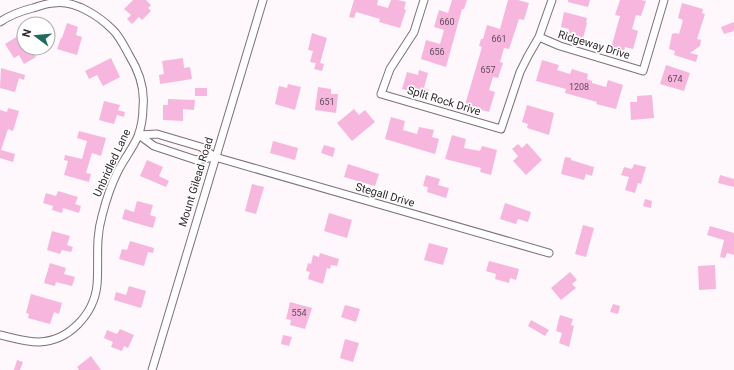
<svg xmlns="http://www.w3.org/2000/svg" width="734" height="370" viewBox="0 0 734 370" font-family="Roboto,sans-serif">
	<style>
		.building { fill: #f7b6de }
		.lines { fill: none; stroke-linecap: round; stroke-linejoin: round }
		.minor-casing { stroke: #7f7079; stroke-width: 9 }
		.minor { stroke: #fff; stroke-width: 7 }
		.labels { text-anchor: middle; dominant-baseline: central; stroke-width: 3.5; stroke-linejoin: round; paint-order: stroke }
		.number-label { font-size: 9px; fill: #624c59 }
		.street-label { font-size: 11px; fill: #30292d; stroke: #fff }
	</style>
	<rect width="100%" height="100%" fill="#fef7fb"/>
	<!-- building -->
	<path class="building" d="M 133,0 L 146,0 L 151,5 L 148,8 L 151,11 L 142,20 L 139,17 L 132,24 L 127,19 L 131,15 L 124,9 Z
		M 354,0 L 378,0 L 377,5 L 388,8 L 391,0 L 398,0 L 406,2 L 404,9 L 406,10 L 400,28 L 379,22 L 380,19 L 356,12 L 354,18 L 349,17 Z
		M 452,0 L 467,0 L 464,9 L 462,9 L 446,67 L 421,59 L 426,40 L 440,44 L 444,30 L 434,27 L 439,10 L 448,13 Z
		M 508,0 L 518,0 L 529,3 L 524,20 L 519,19 L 509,49 L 504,48 L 500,62 L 503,63 L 498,78 L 493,77 L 489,90 L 495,92 L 489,112 L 465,105 L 482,47 L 479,46 L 481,39 L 483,39 L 487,25 L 500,29 Z
		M 568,0 L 590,0 L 588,7 L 568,2 Z
		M 620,0 L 641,0 L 646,1 L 641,16 L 636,15 L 632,29 L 638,31 L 633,49 L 625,47 L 624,51 L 611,48 L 620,16 L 615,15 Z
		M 682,3 L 703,9 L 702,13 L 705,14 L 697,39 L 701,40 L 700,46 L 690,53 L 698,55 L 696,62 L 674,55 L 675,51 L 669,49 L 672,34 L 675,33 L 679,34 L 683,20 L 678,18 Z
		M 564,12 L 587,18 L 586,23 L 587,23 L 583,38 L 568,34 L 569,29 L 561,27 Z
		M 734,22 L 734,31 L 724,34 L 721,27 Z
		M 67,23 L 78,27 L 76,35 L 82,37 L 77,55 L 57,49 L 61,38 L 62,38 Z
		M 312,33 L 327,38 L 320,63 L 324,64 L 322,71 L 314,69 L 316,63 L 310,62 L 313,51 L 308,50 Z
		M 21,34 L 24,38 L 24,48 L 30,48 L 36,57 L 24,64 L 19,55 L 14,58 L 5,44 Z
		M 111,58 L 120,77 L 103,86 L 97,75 L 89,79 L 85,71 Z
		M 183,58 L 184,68 L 190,67 L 192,79 L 160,84 L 159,75 L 164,74 L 162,61 Z
		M 542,60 L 559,65 L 557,70 L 570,74 L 572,69 L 588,74 L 587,79 L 592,81 L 592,83 L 606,87 L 608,80 L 623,85 L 616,109 L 596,104 L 597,102 L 565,93 L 566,89 L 536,81 Z
		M 666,65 L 690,73 L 684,91 L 660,84 Z
		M 1,68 L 25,75 L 24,80 L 19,78 L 15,92 L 0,88 Z
		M 419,70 L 428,73 L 424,88 L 429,90 L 427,96 L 402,89 L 407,72 L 418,75 Z
		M 288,84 L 301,87 L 295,110 L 275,104 L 279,86 L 287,88 Z
		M 318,87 L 331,89 L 331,94 L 338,94 L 336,113 L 315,110 Z
		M 195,88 L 207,88 L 207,96 L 195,96 Z
		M 652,95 L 654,118 L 631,120 L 630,102 L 637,102 L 637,96 Z
		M 168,99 L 195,100 L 194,110 L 183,109 L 183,121 L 163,120 L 163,105 L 168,105 Z
		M 104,101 L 120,105 L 118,110 L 125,112 L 124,117 L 117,115 L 114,124 L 99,120 Z
		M 527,105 L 554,113 L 549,135 L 527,128 L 528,124 L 522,122 Z
		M 8,108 L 19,111 L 13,131 L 8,129 L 1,150 L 15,154 L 13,162 L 0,158 L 0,110 L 7,112 Z
		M 354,109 L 359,115 L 365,110 L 375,122 L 352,141 L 337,123 Z
		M 391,117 L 405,121 L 403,130 L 417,134 L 419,127 L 434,130 L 432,137 L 439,139 L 435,154 L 385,139 Z
		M 79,131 L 106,138 L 101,156 L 92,153 L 86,173 L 91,174 L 89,182 L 64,175 L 68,161 L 64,160 L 65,155 L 82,159 L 87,141 L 77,138 Z
		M 452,135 L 466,139 L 464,148 L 480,151 L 482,146 L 497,150 L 491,175 L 480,172 L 481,168 L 445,159 Z
		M 273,141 L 298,148 L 295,160 L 270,153 Z
		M 527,143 L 542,160 L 526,175 L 513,161 L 518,156 L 512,149 L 518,144 L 522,148 Z
		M 324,145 L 335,148 L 333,157 L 321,153 Z
		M 565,157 L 571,158 L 571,160 L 594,167 L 592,176 L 586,174 L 584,180 L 561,174 Z
		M 147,160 L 163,167 L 159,176 L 169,181 L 166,187 L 140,176 Z
		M 348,164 L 379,174 L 375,186 L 344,177 Z
		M 634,164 L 646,167 L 641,184 L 638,183 L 635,193 L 625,190 L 629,177 L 621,175 L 624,167 L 632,169 Z
		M 426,175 L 440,179 L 438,185 L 449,188 L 446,198 L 427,192 L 428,187 L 423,186 Z
		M 720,175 L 734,179 L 734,187 L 718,183 Z
		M 252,184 L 264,187 L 256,214 L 245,211 Z
		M 58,191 L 78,197 L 75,204 L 81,206 L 79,213 L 63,208 L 62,213 L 52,210 L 53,206 L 43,203 L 46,193 L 56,196 Z
		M 645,199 L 652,201 L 651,208 L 643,206 Z
		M 137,201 L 153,205 L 150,215 L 156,217 L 153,228 L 122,219 L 125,209 L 134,212 Z
		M 505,203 L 531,212 L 528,222 L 518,219 L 516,224 L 500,219 Z
		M 329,213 L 352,220 L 347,238 L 324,231 Z
		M 583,225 L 594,228 L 586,257 L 575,254 Z
		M 710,226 L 734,233 L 734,255 L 727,253 L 725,258 L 720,257 L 724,240 L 707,235 Z
		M 52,231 L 70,236 L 67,245 L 73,247 L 71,252 L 62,250 L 60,254 L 47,250 Z
		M 130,241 L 154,248 L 153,253 L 148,252 L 144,266 L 119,259 L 122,249 L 127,250 Z
		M 429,243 L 448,248 L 443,265 L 424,260 Z
		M 320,253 L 339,259 L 337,266 L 331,265 L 330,269 L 327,268 L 323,284 L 308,279 L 310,272 L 306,271 L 308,263 L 311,264 L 313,255 L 319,257 Z
		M 489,261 L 519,269 L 516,280 L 510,278 L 509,283 L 495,279 L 496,274 L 486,271 Z
		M 50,263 L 66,268 L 64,274 L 75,277 L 72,286 L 56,282 L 55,286 L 44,283 Z
		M 715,265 L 716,289 L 699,290 L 698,266 Z
		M 570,272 L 577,280 L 572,284 L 576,288 L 561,300 L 551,288 Z
		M 129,286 L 146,291 L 141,308 L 114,300 L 116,292 L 126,295 Z
		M 31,294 L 62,303 L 59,314 L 54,312 L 50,324 L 28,318 L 29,314 L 26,313 Z
		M 290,302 L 312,308 L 305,329 L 290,325 L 291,320 L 286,319 Z
		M 613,304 L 620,306 L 618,314 L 610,312 Z
		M 345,305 L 360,309 L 356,322 L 341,317 Z
		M 560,315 L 573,319 L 571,325 L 574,326 L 569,347 L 559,343 L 562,333 L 556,331 Z
		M 531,320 L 549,330 L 545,336 L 528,326 Z
		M 120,329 L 134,335 L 128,348 L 124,346 L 122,351 L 111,347 L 113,342 L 104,338 L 107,330 L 117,334 Z
		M 283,335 L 292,337 L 289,346 L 281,344 Z
		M 345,339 L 359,343 L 353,362 L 340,358 Z
		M 91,356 L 101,370 L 79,370 L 77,367 Z
		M 17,360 L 23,362 L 20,370 L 14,370 Z"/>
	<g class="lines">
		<!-- minor casing -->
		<g class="minor-casing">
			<path id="minor" d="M 424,0 L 414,32 L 390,69 L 381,94 L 501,129 L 520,72 L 528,56 L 539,37 L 552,0
				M 0,22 C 10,15 21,11 33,8 C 40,6 47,3 54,3 C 75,0 99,16 113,30 C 120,37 124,46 129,55 C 139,71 145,88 143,107 C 143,115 141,128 138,136 C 133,148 124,159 118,171 C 111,185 106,200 102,216 C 95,240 99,261 97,285 C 94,314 69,341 39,342 C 26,342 13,338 0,335
				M 539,37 L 560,46 L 643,71 L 664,0
				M 139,135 L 157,134 L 201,147 L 215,157 L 549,253
				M 139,135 L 154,146 L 196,160 L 215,157
				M 152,370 L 263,0"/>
		</g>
		<!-- minor -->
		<use href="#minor" class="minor"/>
	</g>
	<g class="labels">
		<!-- number labels -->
		<g class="number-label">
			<text x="447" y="22">660</text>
			<text x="499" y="39">661</text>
			<text x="437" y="52">656</text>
			<text x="488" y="70">657</text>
			<text x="675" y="79">674</text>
			<text x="579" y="87">1208</text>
			<text x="327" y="102">651</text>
			<text x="299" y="313">554</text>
		</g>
		<!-- street labels -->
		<g class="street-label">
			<text transform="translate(594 45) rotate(17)">Ridgeway Drive</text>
			<text transform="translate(444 101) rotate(17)">Split Rock Drive</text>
			<text transform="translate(112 163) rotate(-65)">Unbridled Lane</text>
			<text transform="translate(196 182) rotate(-73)">Mount Gilead Road</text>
			<text transform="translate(385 195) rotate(16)">Stegall Drive</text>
		</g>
	</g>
	<!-- north arrow -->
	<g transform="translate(36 36) rotate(286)"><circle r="19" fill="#ffffff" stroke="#aca9ab"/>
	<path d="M0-3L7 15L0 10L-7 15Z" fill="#226a5f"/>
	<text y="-6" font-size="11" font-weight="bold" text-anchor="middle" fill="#30292d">N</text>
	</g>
</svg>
